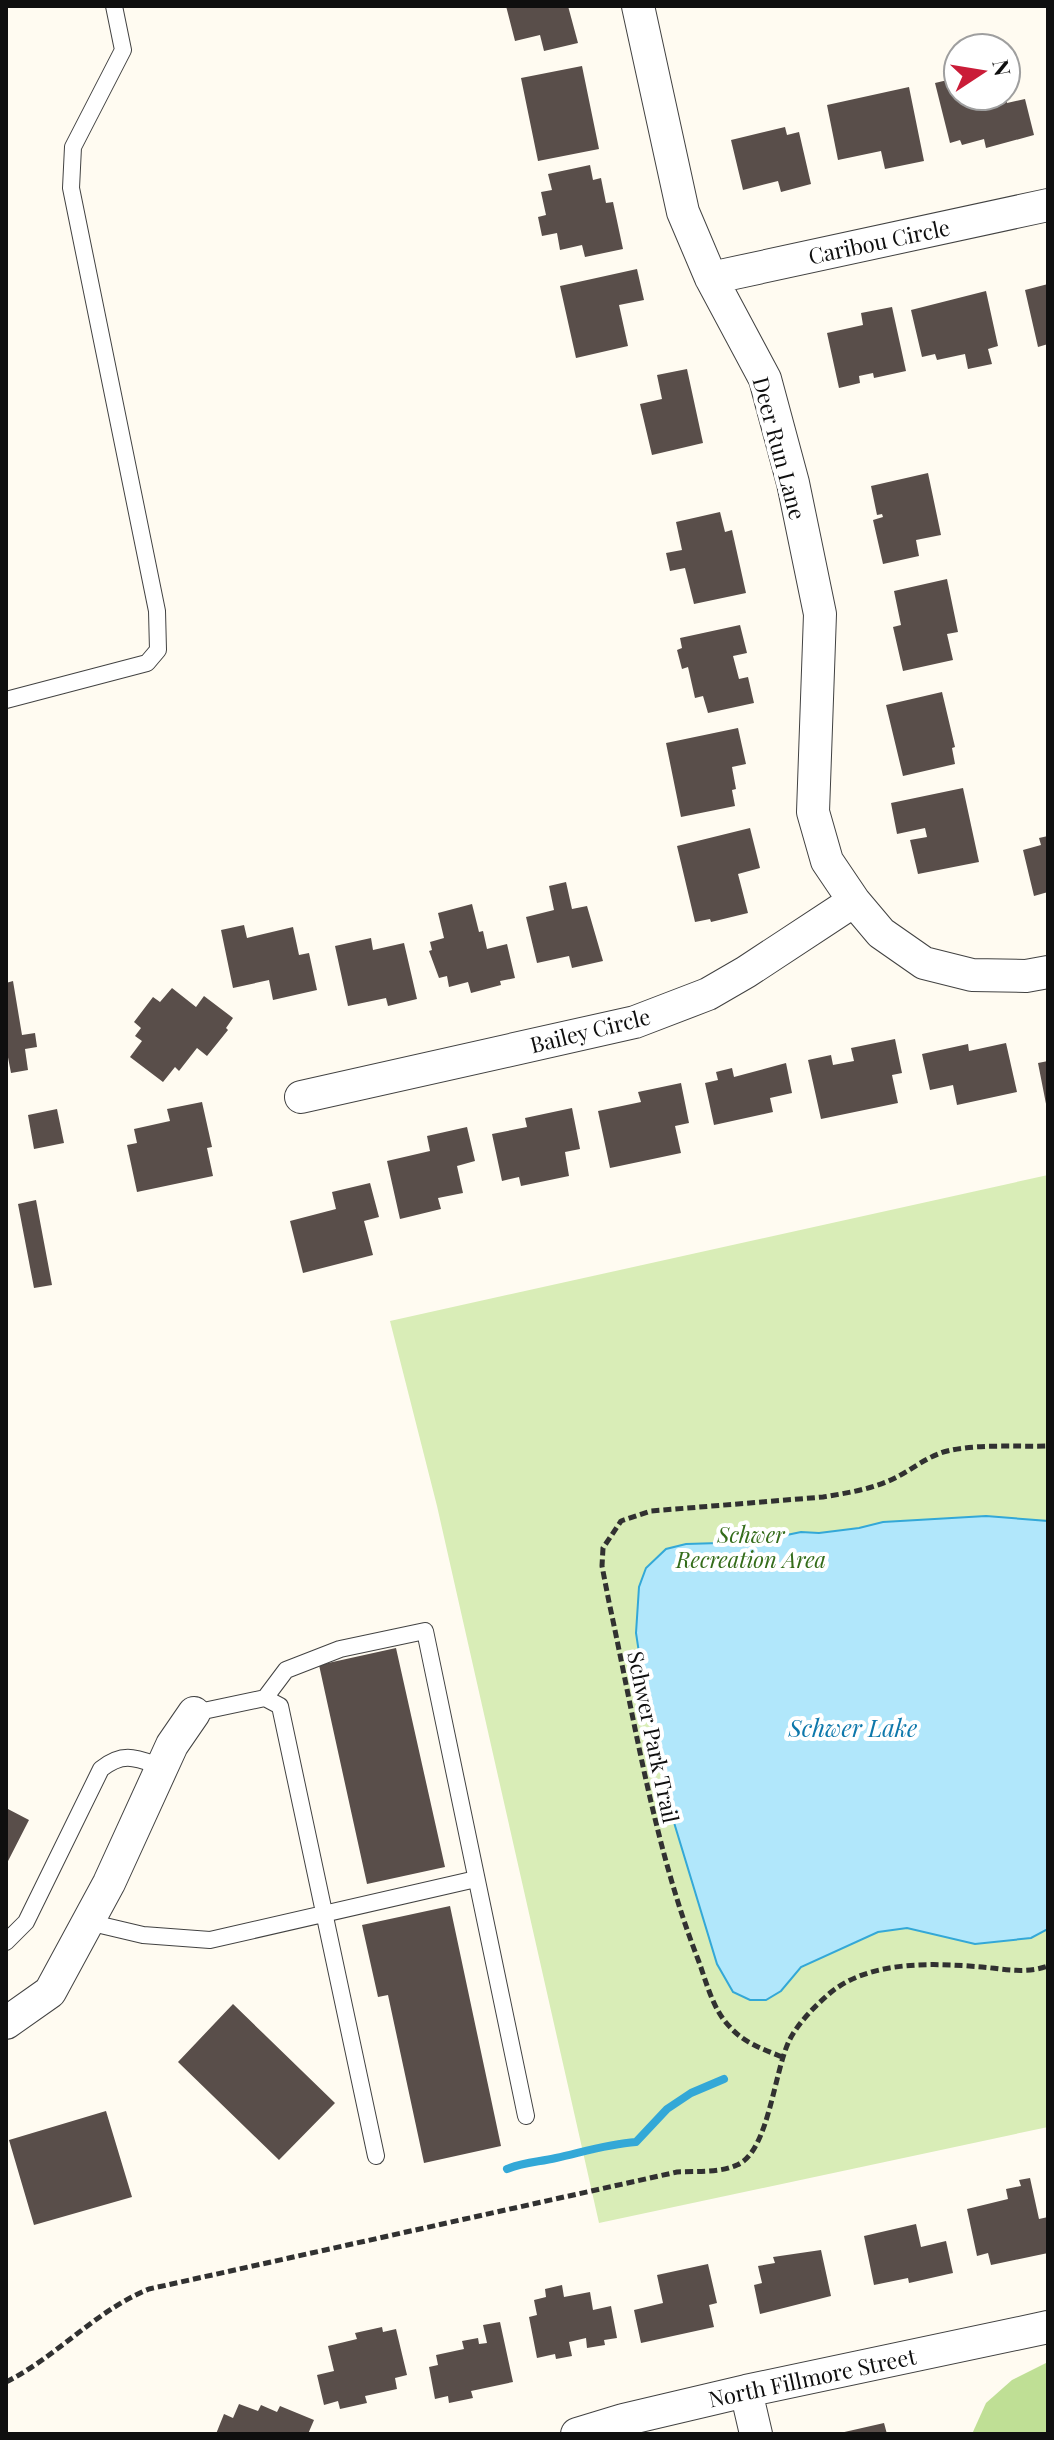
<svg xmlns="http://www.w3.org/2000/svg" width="1054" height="2440" viewBox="0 0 1054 2440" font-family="'Playfair Display',serif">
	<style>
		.green { fill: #d9edb7 }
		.forest { fill: #bfdf95 }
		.water { fill: #b1e7fb; stroke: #33a8d7; stroke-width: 2 }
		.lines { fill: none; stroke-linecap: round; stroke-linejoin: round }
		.stream { stroke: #33a8d7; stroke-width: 8 }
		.building { fill: #594e4a }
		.lane-casing { stroke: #424242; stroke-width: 18 }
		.street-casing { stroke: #424242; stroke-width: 34 }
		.path { stroke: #313131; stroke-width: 5; stroke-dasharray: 8 4; stroke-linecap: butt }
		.lane { stroke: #fff; stroke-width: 16 }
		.street { stroke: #fff; stroke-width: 32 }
		.labels { text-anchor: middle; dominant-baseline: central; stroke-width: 8; stroke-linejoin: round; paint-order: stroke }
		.street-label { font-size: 22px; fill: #0f0f0f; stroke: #fff }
		.park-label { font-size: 22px; font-style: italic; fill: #346c1a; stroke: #fff }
		.water-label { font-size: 24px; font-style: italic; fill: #0e78ab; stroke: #fff }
	</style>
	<rect width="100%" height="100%" fill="#fffbf1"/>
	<!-- green -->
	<path class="green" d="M 1048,1175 L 1048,2127 L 599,2223 L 437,1506 L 390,1321 Z"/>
	<!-- forest -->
	<path class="forest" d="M 1048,2362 L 1048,2434 L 972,2434 L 986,2403 L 1012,2380 Z"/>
	<!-- water -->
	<path class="water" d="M 986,1516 L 1048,1521 L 1048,1929 L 1031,1938 L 975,1944 L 907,1928 L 878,1932 L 801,1967 L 781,1991 L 766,2000 L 750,2000 L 733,1992 L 717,1964 L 669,1806 L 646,1699 L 636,1633 L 639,1587 L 646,1568 L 666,1549 L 686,1544 L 753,1542 L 801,1532 L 819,1533 L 859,1528 L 883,1522 Z"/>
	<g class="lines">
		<!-- stream -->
		<path class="stream" d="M 507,2169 C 523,2162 539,2162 556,2158 C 583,2152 608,2144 636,2142 L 667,2109 L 691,2093 L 724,2079"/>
	</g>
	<!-- building -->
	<path class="building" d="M 506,6 L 568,6 L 578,43 L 544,51 L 540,35 L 515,41 Z
		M 582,66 L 599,149 L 538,161 L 521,78 Z
		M 956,78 L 958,96 L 1006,96 L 1007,103 L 1025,99 L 1034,135 L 986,148 L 984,139 L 962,145 L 960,140 L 950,143 L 935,83 Z
		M 909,87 L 924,161 L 885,169 L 881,151 L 838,160 L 827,105 Z
		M 785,127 L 787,135 L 799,132 L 811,184 L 781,192 L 778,181 L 743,190 L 731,140 Z
		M 590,165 L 593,180 L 601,178 L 606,203 L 613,202 L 623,249 L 585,257 L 582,245 L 560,250 L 557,233 L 542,236 L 538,217 L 546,215 L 541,192 L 552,190 L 548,174 Z
		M 637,269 L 644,300 L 619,305 L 628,346 L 576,358 L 560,286 Z
		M 1048,284 L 1048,344 L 1038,347 L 1025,290 Z
		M 986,291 L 998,346 L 988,349 L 992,364 L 968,369 L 965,354 L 937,360 L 935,354 L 922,357 L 911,310 Z
		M 892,307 L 906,371 L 874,378 L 873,373 L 859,376 L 860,383 L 839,388 L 827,333 L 863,325 L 861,313 Z
		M 687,369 L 703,443 L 652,455 L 640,404 L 662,399 L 657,375 Z
		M 928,473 L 941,535 L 916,540 L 919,556 L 883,564 L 873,520 L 883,517 L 882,514 L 877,515 L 871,486 Z
		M 720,512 L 725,532 L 732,530 L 746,593 L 694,604 L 685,568 L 670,571 L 666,553 L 682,550 L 676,522 Z
		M 947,579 L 958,632 L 947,634 L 953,660 L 903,671 L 893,627 L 901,625 L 894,591 Z
		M 740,625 L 747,653 L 733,656 L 739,679 L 748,677 L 754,703 L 708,713 L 703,696 L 695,698 L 688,667 L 682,669 L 677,650 L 682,648 L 680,638 Z
		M 942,692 L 955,747 L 952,748 L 955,764 L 903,776 L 886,705 Z
		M 738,728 L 746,764 L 732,767 L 736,789 L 732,790 L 735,806 L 681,817 L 666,743 Z
		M 963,788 L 979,862 L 918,874 L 910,840 L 927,837 L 925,828 L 897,834 L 891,803 Z
		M 750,828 L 760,868 L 738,874 L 748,913 L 711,922 L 710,919 L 695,922 L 677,846 Z
		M 1048,836 L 1048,892 L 1034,896 L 1023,850 L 1041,845 L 1039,838 Z
		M 566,882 L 572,909 L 587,906 L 603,961 L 572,968 L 569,956 L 537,963 L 526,917 L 554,910 L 549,886 Z
		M 472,904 L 479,932 L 483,931 L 487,949 L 507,944 L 515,978 L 500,981 L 501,985 L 471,993 L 468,982 L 449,987 L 447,976 L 439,978 L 429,951 L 432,950 L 430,942 L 444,938 L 438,913 Z
		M 244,925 L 247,938 L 293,927 L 299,955 L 309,953 L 317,990 L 273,1000 L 269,980 L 233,988 L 221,930 Z
		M 371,938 L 373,950 L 404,943 L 417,999 L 388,1006 L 386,998 L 348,1006 L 335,946 Z
		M 13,981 L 22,1035 L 35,1033 L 37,1047 L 25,1049 L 28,1070 L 11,1073 L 6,1047 L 6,983 Z
		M 172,988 L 196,1007 L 204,996 L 233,1018 L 226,1028 L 228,1030 L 207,1056 L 197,1048 L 179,1071 L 175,1067 L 163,1082 L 130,1057 L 142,1041 L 135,1036 L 141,1028 L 134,1022 L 153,997 L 160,1002 Z
		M 895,1039 L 902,1073 L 892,1075 L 898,1103 L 821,1119 L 808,1060 L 831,1055 L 833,1065 L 854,1061 L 851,1048 Z
		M 1006,1043 L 1017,1092 L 957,1105 L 953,1085 L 930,1090 L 922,1054 L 968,1044 L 969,1051 Z
		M 1048,1061 L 1048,1109 L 1047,1109 L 1038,1063 Z
		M 786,1063 L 792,1093 L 770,1098 L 773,1112 L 714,1125 L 705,1083 L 718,1080 L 716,1072 L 732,1068 L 734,1077 Z
		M 681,1083 L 689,1123 L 675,1126 L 681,1153 L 610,1168 L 598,1111 L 641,1102 L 638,1092 Z
		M 202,1102 L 212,1147 L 207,1148 L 213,1176 L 137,1192 L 127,1145 L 137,1143 L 134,1129 L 170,1121 L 167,1109 Z
		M 572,1108 L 580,1149 L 565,1152 L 569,1176 L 521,1186 L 519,1177 L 502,1181 L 492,1134 L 527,1127 L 525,1118 Z
		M 57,1109 L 64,1143 L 34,1149 L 28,1115 Z
		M 467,1127 L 475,1161 L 457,1166 L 463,1193 L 438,1198 L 441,1209 L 400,1219 L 387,1161 L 430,1151 L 427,1136 Z
		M 370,1183 L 379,1217 L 364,1221 L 373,1255 L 303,1273 L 290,1221 L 336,1209 L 332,1192 Z
		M 36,1200 L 52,1285 L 34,1288 L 18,1204 Z
		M 396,1648 L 445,1867 L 367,1884 L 319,1665 Z
		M 6,1808 L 29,1820 L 6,1865 Z
		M 450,1906 L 501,2146 L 424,2163 L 388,1995 L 378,1997 L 362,1925 Z
		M 233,2004 L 335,2103 L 279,2160 L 178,2062 Z
		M 106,2111 L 132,2197 L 34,2225 L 9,2140 Z
		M 1030,2178 L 1039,2219 L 1048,2217 L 1048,2253 L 991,2265 L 988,2253 L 977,2256 L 967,2209 L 1008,2199 L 1006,2189 L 1021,2186 L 1019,2180 Z
		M 916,2224 L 921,2247 L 946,2241 L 953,2273 L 909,2283 L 908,2278 L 874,2285 L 864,2236 Z
		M 821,2250 L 831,2296 L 760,2314 L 754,2285 L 762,2283 L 758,2266 L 775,2263 L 773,2257 Z
		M 708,2264 L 717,2303 L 709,2305 L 714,2327 L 641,2343 L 634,2310 L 663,2303 L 657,2275 Z
		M 562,2285 L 564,2297 L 590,2292 L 593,2310 L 611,2306 L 617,2338 L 604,2340 L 605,2345 L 587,2348 L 586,2338 L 569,2342 L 572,2356 L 556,2359 L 555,2354 L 537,2358 L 529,2317 L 537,2315 L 534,2300 L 546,2297 L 545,2289 Z
		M 500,2322 L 513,2382 L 471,2391 L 473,2398 L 449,2403 L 448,2396 L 435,2399 L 429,2367 L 438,2365 L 436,2355 L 464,2349 L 462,2341 L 478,2338 L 479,2344 L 487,2343 L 483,2325 Z
		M 382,2327 L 383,2332 L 396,2329 L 407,2375 L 395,2378 L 397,2389 L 365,2396 L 367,2403 L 340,2409 L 338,2401 L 324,2405 L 317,2375 L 334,2371 L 328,2346 L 357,2339 L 355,2333 Z
		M 239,2404 L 258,2411 L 261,2405 L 277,2412 L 280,2406 L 314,2420 L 308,2434 L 216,2434 L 224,2414 L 233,2418 Z
		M 884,2423 L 887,2434 L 840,2434 L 840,2433 Z"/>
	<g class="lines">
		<!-- lane casing -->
		<g class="lane-casing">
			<path id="lane" d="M 6,700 L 147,663 L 158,650 L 157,611 L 71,188 L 73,147 L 123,50 L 114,6
				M 265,1698 L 286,1670 L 340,1649 L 425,1631 L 526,2116
				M 194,1713 L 265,1698 L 280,1706 L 376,2156
				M 88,1922 L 143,1935 L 210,1940 L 476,1879
				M 6,1942 L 26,1922 L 101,1769 C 124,1751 136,1758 162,1767"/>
		</g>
		<!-- street casing -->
		<g class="street-casing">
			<path id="street" d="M 638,6 L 683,212 L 711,278 L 765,379 L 793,483 L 820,614 L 813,812 L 827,861 L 854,901 L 881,933 L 924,963 L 972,975 L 1026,976 L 1048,972
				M 711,278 L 1048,205
				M 301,1097 L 635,1022 L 708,994 L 746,972 L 854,901
				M 6,2023 L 50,1992 L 109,1883 L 172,1745 L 194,1713
				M 746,2391 L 756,2434
				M 577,2434 L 623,2420 L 746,2391 L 1048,2327"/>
		</g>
		<!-- path -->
		<path class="path" d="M 782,2057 C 763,2049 744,2043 730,2027 C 713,2010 707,1984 699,1962 C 654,1847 635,1722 609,1602 L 602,1566 L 603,1548 L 621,1521 L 651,1511 L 823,1497 C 847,1493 873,1489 895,1478 C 909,1471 923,1460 938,1454 C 965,1443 1017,1447 1048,1446
			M 6,2382 C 58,2356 95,2311 149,2289 L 677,2172 C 695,2171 720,2173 737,2165 C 769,2152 774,2070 790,2039 C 799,2022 815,2006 830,1993 C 870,1960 933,1963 982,1967 C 1004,1969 1026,1974 1048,1966"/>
		<!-- lane -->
		<use href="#lane" class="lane"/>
		<!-- street -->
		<use href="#street" class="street"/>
	</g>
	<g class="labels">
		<!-- street labels -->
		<g class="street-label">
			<text transform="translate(879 241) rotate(-12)">Caribou Circle</text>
			<text transform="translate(780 448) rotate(75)">Deer Run Lane</text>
			<text transform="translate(590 1030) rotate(-14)">Bailey Circle</text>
			<text transform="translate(654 1737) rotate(78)">Schwer Park Trail</text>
			<text transform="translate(812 2377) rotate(-12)">North Fillmore Street</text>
		</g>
		<!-- park labels -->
		<g class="park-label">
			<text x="751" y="1534">Schwer<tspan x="751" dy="25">Recreation Area</tspan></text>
		</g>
		<!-- water labels -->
		<g class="water-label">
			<text x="853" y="1727">Schwer Lake</text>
		</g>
	</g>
	<!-- border -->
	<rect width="1054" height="2440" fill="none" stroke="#0f0f0f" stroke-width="16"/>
	<!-- north arrow -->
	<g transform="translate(982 72) rotate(78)"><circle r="38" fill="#ffffff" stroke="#9f9f9f" stroke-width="2"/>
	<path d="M0-6L14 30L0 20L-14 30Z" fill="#ca1c38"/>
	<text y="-12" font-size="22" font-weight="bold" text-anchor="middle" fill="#0f0f0f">N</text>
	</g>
</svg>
